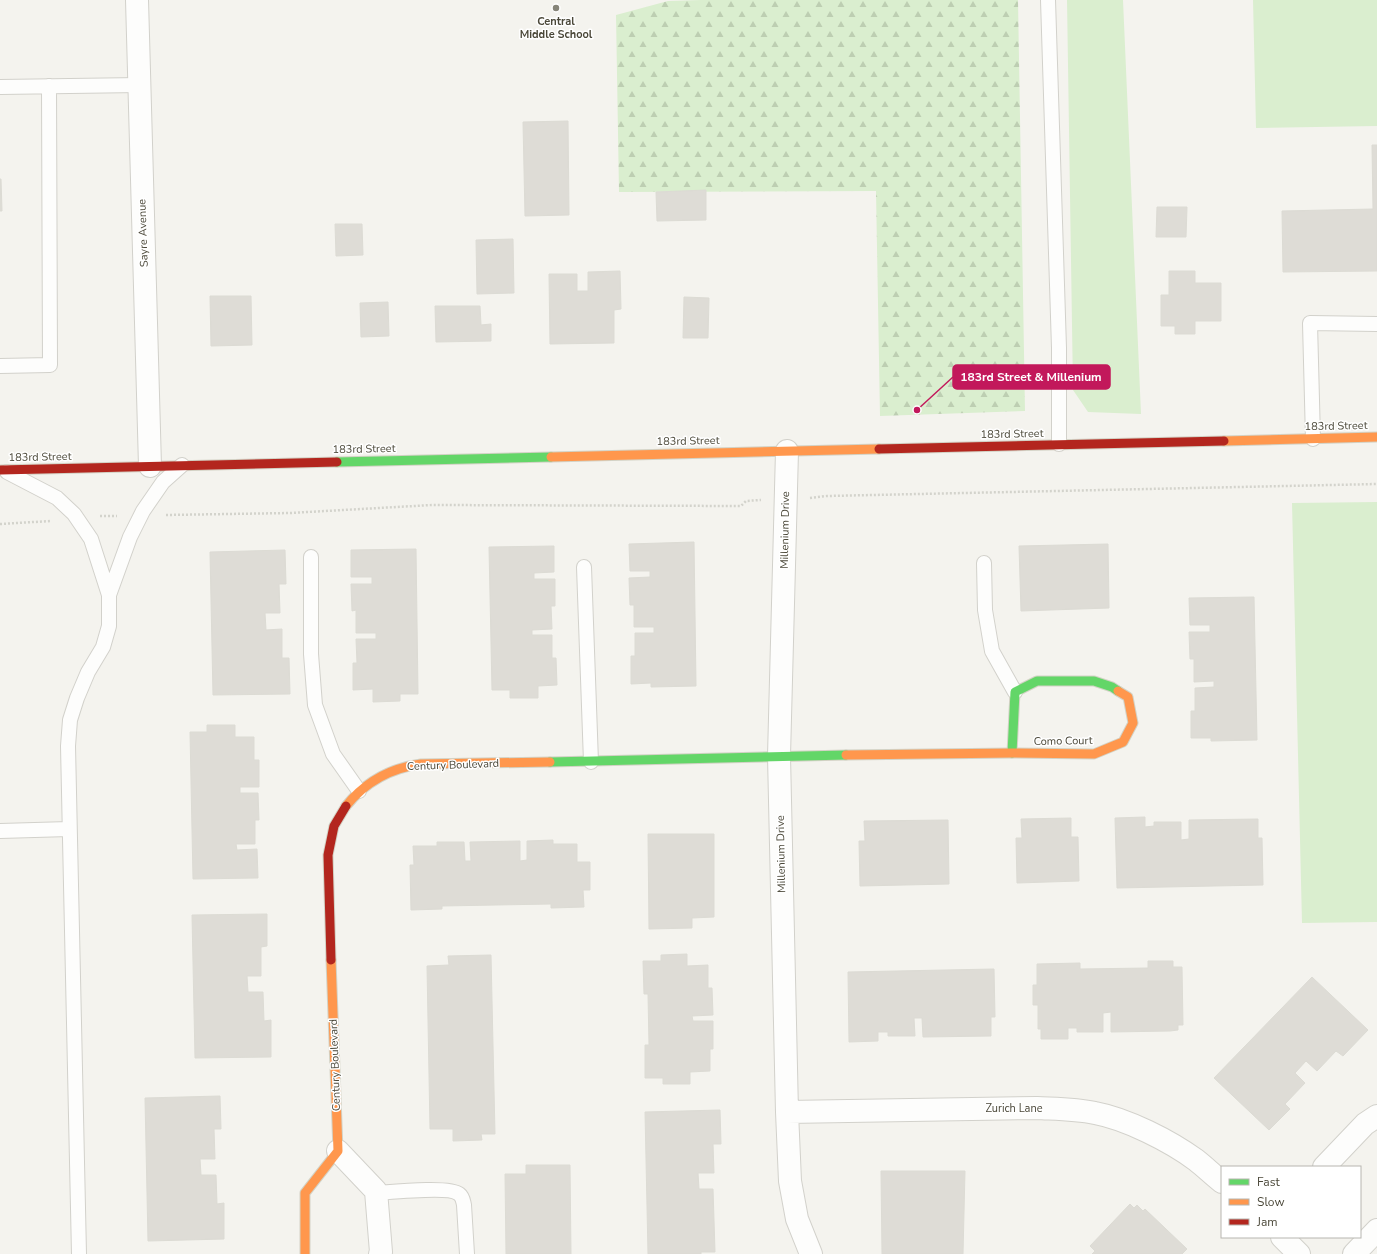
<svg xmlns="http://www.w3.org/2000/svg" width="1377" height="1254" viewBox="0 0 1377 1254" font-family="'Nunito Sans',sans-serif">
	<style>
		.green { fill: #daeecf }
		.forest { fill: url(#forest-firs) }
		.building { fill: #dedcd6; stroke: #dcdbd4 }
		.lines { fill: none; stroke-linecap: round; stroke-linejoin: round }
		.lane-casing { stroke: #d2d1cb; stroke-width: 16 }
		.street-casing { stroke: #d2d1cb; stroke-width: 24 }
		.fast-casing { stroke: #d3d2c5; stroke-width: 11 }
		.slow-casing { stroke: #d3d2c5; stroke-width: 11 }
		.jam-casing { stroke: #d3d2c5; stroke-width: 11 }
		.path { stroke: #d3d3cc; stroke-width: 2.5; stroke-dasharray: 2 2; stroke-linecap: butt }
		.lane { stroke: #fdfdfc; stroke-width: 14 }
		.street { stroke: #fdfdfc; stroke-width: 22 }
		.fast { stroke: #63d668; stroke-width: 9 }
		.slow { stroke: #ff974d; stroke-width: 9 }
		.jam { stroke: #b3261e; stroke-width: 9 }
		.poi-dot { fill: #868478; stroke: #fff; stroke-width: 1.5 }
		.labels { text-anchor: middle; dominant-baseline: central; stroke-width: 3; stroke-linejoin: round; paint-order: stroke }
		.poi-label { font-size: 11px; font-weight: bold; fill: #4b4839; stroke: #fff }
		.street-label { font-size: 11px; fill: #4b4839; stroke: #fff }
		.leader { fill: none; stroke: #c2185b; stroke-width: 1.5 }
		.callout-dot { fill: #c2185b; stroke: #fff; stroke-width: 1.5 }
		.callout { fill: #c2185b; stroke: #c2185b; stroke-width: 1.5 }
		.callout-label { font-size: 12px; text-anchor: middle; font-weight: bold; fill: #fff }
	</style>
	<defs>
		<pattern id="forest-firs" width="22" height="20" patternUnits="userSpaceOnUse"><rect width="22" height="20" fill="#daeecf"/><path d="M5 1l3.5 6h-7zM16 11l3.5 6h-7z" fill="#bdceb2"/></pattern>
	</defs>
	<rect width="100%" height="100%" fill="#f4f3ee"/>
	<!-- green -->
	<path class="green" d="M 1067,0 L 1123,0 L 1141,414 L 1088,412 L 1073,390 Z
		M 1253,0 L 1377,0 L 1377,126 L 1256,128 Z
		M 1377,502 L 1377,922 L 1302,923 L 1292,503 Z"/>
	<!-- forest -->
	<path class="forest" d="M 701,0 L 1018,0 L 1025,411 L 880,416 L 876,191 L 619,192 L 616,15 L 668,1 Z"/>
	<!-- building -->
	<path class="building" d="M 568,121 L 569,215 L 525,216 L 523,122 Z
		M 1372,145 L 1377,145 L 1377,271 L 1283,272 L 1282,211 L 1373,209 Z
		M 0,179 L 1,179 L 2,211 L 0,211 Z
		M 706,190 L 706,220 L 657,221 L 656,192 Z
		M 1157,207 L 1187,207 L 1186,237 L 1156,237 Z
		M 335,224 L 362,224 L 363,255 L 336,256 Z
		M 513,239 L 514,293 L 477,294 L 476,240 Z
		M 620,271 L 621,309 L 614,310 L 614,343 L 550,344 L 549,274 L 577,274 L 577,291 L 588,291 L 588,272 Z
		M 1169,271 L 1195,271 L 1195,283 L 1221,283 L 1221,321 L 1195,321 L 1195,334 L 1175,334 L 1175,326 L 1161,326 L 1161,295 L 1169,295 Z
		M 210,296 L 251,296 L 252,345 L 211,346 Z
		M 684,297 L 709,298 L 708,338 L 683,338 Z
		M 388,302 L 389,336 L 361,337 L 360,303 Z
		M 435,306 L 480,306 L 481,325 L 491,324 L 491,341 L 436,342 Z
		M 694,542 L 696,686 L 651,687 L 651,683 L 631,684 L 631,656 L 635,656 L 635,633 L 654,633 L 654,627 L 634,627 L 634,605 L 630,605 L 629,578 L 650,577 L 650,571 L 630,571 L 629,544 Z
		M 1108,544 L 1109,608 L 1021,611 L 1019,546 Z
		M 554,546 L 554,572 L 534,573 L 534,579 L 555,579 L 555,606 L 551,606 L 552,629 L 532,630 L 532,635 L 552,635 L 552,658 L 556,658 L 557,685 L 538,686 L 538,698 L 510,698 L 510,690 L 492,690 L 489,547 Z
		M 416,549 L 418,694 L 400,694 L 400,701 L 373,702 L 373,689 L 353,690 L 353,663 L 357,663 L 356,639 L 376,639 L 376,633 L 356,633 L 356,610 L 352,611 L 351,584 L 372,584 L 372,577 L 351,577 L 351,550 Z
		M 285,550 L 286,584 L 279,584 L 280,613 L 265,613 L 266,630 L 282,629 L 282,658 L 289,658 L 290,694 L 213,695 L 210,552 Z
		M 1254,597 L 1257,740 L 1211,741 L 1211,738 L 1191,738 L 1191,711 L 1195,711 L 1195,688 L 1214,687 L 1214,681 L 1194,682 L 1194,659 L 1190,659 L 1189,632 L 1210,632 L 1210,625 L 1190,625 L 1189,598 Z
		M 207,725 L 235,725 L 235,737 L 254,737 L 254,760 L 259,760 L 259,787 L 240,787 L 240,793 L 258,793 L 259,820 L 255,820 L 255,844 L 236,844 L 237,850 L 257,849 L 258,878 L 193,879 L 190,732 L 207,732 Z
		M 1145,817 L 1145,827 L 1154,826 L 1154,822 L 1181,822 L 1181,840 L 1189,839 L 1189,820 L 1258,819 L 1258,838 L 1262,838 L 1263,885 L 1117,888 L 1115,818 Z
		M 1071,818 L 1071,837 L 1078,837 L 1079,881 L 1017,883 L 1016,838 L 1022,838 L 1021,819 Z
		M 948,820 L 949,884 L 860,886 L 859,841 L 865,841 L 864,821 Z
		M 648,834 L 714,834 L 714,917 L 692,918 L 692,928 L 649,929 Z
		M 553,840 L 553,844 L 577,844 L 577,862 L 590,862 L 590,890 L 583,890 L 584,907 L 551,908 L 551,904 L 442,906 L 442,909 L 411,910 L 410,865 L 414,865 L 413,846 L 437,846 L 437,842 L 464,842 L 465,861 L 471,861 L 470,842 L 520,841 L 520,861 L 527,860 L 527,841 Z
		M 267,914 L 267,946 L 261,947 L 261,976 L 247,976 L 248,992 L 263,992 L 264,1021 L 271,1020 L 271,1057 L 195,1058 L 192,915 Z
		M 687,954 L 687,966 L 708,965 L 708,988 L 712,988 L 713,1015 L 692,1016 L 693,1021 L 713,1021 L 713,1049 L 710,1049 L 710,1071 L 690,1072 L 690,1084 L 663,1084 L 663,1078 L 645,1078 L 645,1045 L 649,1045 L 648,994 L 644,994 L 643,961 L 661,961 L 661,955 Z
		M 491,955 L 495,1134 L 481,1134 L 482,1140 L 453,1141 L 453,1129 L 430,1129 L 427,966 L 449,965 L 448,956 Z
		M 1148,961 L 1173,961 L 1173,967 L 1182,967 L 1183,1025 L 1178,1025 L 1178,1030 L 1170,1031 L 1111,1032 L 1111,1012 L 1103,1013 L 1103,1032 L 1077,1032 L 1077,1028 L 1068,1028 L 1068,1039 L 1041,1039 L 1041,1029 L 1038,1029 L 1038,1005 L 1033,1005 L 1033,985 L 1037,985 L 1037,964 L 1080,963 L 1080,969 L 1148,968 Z
		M 994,969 L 995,1017 L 991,1017 L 991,1036 L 923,1037 L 922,1018 L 914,1018 L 915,1036 L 888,1036 L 888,1032 L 878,1032 L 878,1041 L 849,1042 L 848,972 Z
		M 1312,977 L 1368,1030 L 1343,1056 L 1336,1051 L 1317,1071 L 1306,1061 L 1295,1073 L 1305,1083 L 1285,1104 L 1290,1109 L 1269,1130 L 1214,1078 Z
		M 220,1096 L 221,1129 L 214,1129 L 215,1159 L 200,1159 L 201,1175 L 216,1175 L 217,1204 L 224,1203 L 224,1239 L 148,1241 L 145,1098 Z
		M 720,1110 L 721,1144 L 713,1144 L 714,1173 L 698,1173 L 699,1189 L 713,1189 L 715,1252 L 701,1252 L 701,1254 L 648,1254 L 645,1112 Z
		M 526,1165 L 570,1165 L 571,1254 L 506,1254 L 505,1174 L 526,1174 Z
		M 881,1171 L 965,1171 L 963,1254 L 882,1254 Z
		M 1130,1204 L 1134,1208 L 1137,1205 L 1143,1211 L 1145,1209 L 1187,1249 L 1182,1254 L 1092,1254 L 1095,1251 L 1090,1246 Z"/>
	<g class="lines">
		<!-- lane casing -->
		<g class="lane-casing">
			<path id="lane" d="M 1048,0 L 1059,348 L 1059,444
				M 0,87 L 140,85
				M 0,366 L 50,365 L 49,86
				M 1313,439 L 1310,323 L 1377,324
				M 7,472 L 57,498 L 74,514 L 91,539 L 109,595 L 109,626 L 103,647 L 88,672 L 77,698 L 70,720 L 68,746 L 79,1254
				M 311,557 L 311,654 L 315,705 L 333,754 L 359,791
				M 984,563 L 985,610 L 992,651 L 1015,692
				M 584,567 L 591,762
				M 109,595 L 130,537 L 143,511 L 163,482 L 182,465
				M 0,831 L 69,829
				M 376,1193 C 391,1192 450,1186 459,1194 C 463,1197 463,1201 464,1205 L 467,1254"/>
		</g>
		<!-- street casing -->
		<g class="street-casing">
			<path id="street" d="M 137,0 L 150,466
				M 787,451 L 779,756 L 787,1112 L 790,1181 L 797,1219 L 811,1254
				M 787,1112 L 1037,1108 C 1056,1109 1076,1109 1095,1113 C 1127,1119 1170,1141 1196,1160 C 1205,1167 1213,1175 1222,1182
				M 338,1151 L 376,1191 L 381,1252 L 380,1254
				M 1324,1167 L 1365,1124 L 1377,1116
				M 1282,1237 L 1299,1254
				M 1354,1254 L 1377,1230"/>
		</g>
		<!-- fast casing -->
		<g class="fast-casing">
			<path id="fast" d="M 337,462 L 551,457
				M 1012,753 L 1015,692 L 1037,681 L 1094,681 L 1112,687 L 1118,691
				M 550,762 L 846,755"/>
		</g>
		<!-- slow casing -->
		<g class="slow-casing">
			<path id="slow" d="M 1224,441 L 1377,437
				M 551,457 L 879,449
				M 846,755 L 1012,753 L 1094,754 L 1123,742 L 1133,723 L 1128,697 L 1118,691
				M 346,806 C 366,781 390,768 421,764 L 550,762
				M 305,1254 L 305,1193 L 338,1151 L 331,960"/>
		</g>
		<!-- jam casing -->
		<g class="jam-casing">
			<path id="jam" d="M 879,449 L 1224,441
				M 0,470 L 337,462
				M 331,960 L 328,855 L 334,826 L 346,806"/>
		</g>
		<!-- path -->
		<path class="path" d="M 810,498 L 827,496 L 1377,484
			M 166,515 L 290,513 L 432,505 L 741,506 L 746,501 L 761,500
			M 100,516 L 117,516
			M 0,524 L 51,521"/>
		<!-- lane -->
		<use href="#lane" class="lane"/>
		<!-- street -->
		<use href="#street" class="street"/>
		<!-- fast -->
		<use href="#fast" class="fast"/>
		<!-- slow -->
		<use href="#slow" class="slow"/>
		<!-- jam -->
		<use href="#jam" class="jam"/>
	</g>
	<!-- markers -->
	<circle class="poi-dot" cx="556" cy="8" r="4"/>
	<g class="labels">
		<!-- poi labels -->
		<g class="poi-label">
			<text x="556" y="21">Central<tspan x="556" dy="13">Middle School</tspan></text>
		</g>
		<!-- street labels -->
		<g class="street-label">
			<text transform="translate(143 233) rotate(-92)">Sayre Avenue</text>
			<text transform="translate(1336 426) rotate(-1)">183rd Street</text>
			<text transform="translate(1012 434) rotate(-1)">183rd Street</text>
			<text transform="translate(688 441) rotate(-1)">183rd Street</text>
			<text transform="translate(364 449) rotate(-1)">183rd Street</text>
			<text transform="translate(40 457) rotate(-1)">183rd Street</text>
			<text transform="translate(785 530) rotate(-89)">Millenium Drive</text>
			<text transform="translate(1063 741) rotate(-1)">Como Court</text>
			<text transform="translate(453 765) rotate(-2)">Century Boulevard</text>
			<text transform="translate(781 854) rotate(-91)">Millenium Drive</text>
			<text transform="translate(335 1065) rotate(-92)">Century Boulevard</text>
			<text x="1014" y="1108">Zurich Lane</text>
		</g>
	</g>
	<!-- callouts -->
	<path class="leader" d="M917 410L953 377"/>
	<circle class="callout-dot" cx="917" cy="410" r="4"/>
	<rect class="callout" x="953" y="365" width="157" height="24" rx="4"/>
	<g class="callout-label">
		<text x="1031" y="381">183rd Street &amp; Millenium</text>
	</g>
	<!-- legend -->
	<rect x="1221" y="1166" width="140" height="72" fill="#ffffff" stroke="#b7b6b0"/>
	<rect x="1229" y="1179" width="20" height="6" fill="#63d668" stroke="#b7b6b0"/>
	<text x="1257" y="1186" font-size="12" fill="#4b4839">Fast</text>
	<rect x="1229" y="1199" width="20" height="6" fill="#ff974d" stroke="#b7b6b0"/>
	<text x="1257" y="1206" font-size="12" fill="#4b4839">Slow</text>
	<rect x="1229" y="1219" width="20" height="6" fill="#b3261e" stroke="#b7b6b0"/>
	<text x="1257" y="1226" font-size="12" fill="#4b4839">Jam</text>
</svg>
